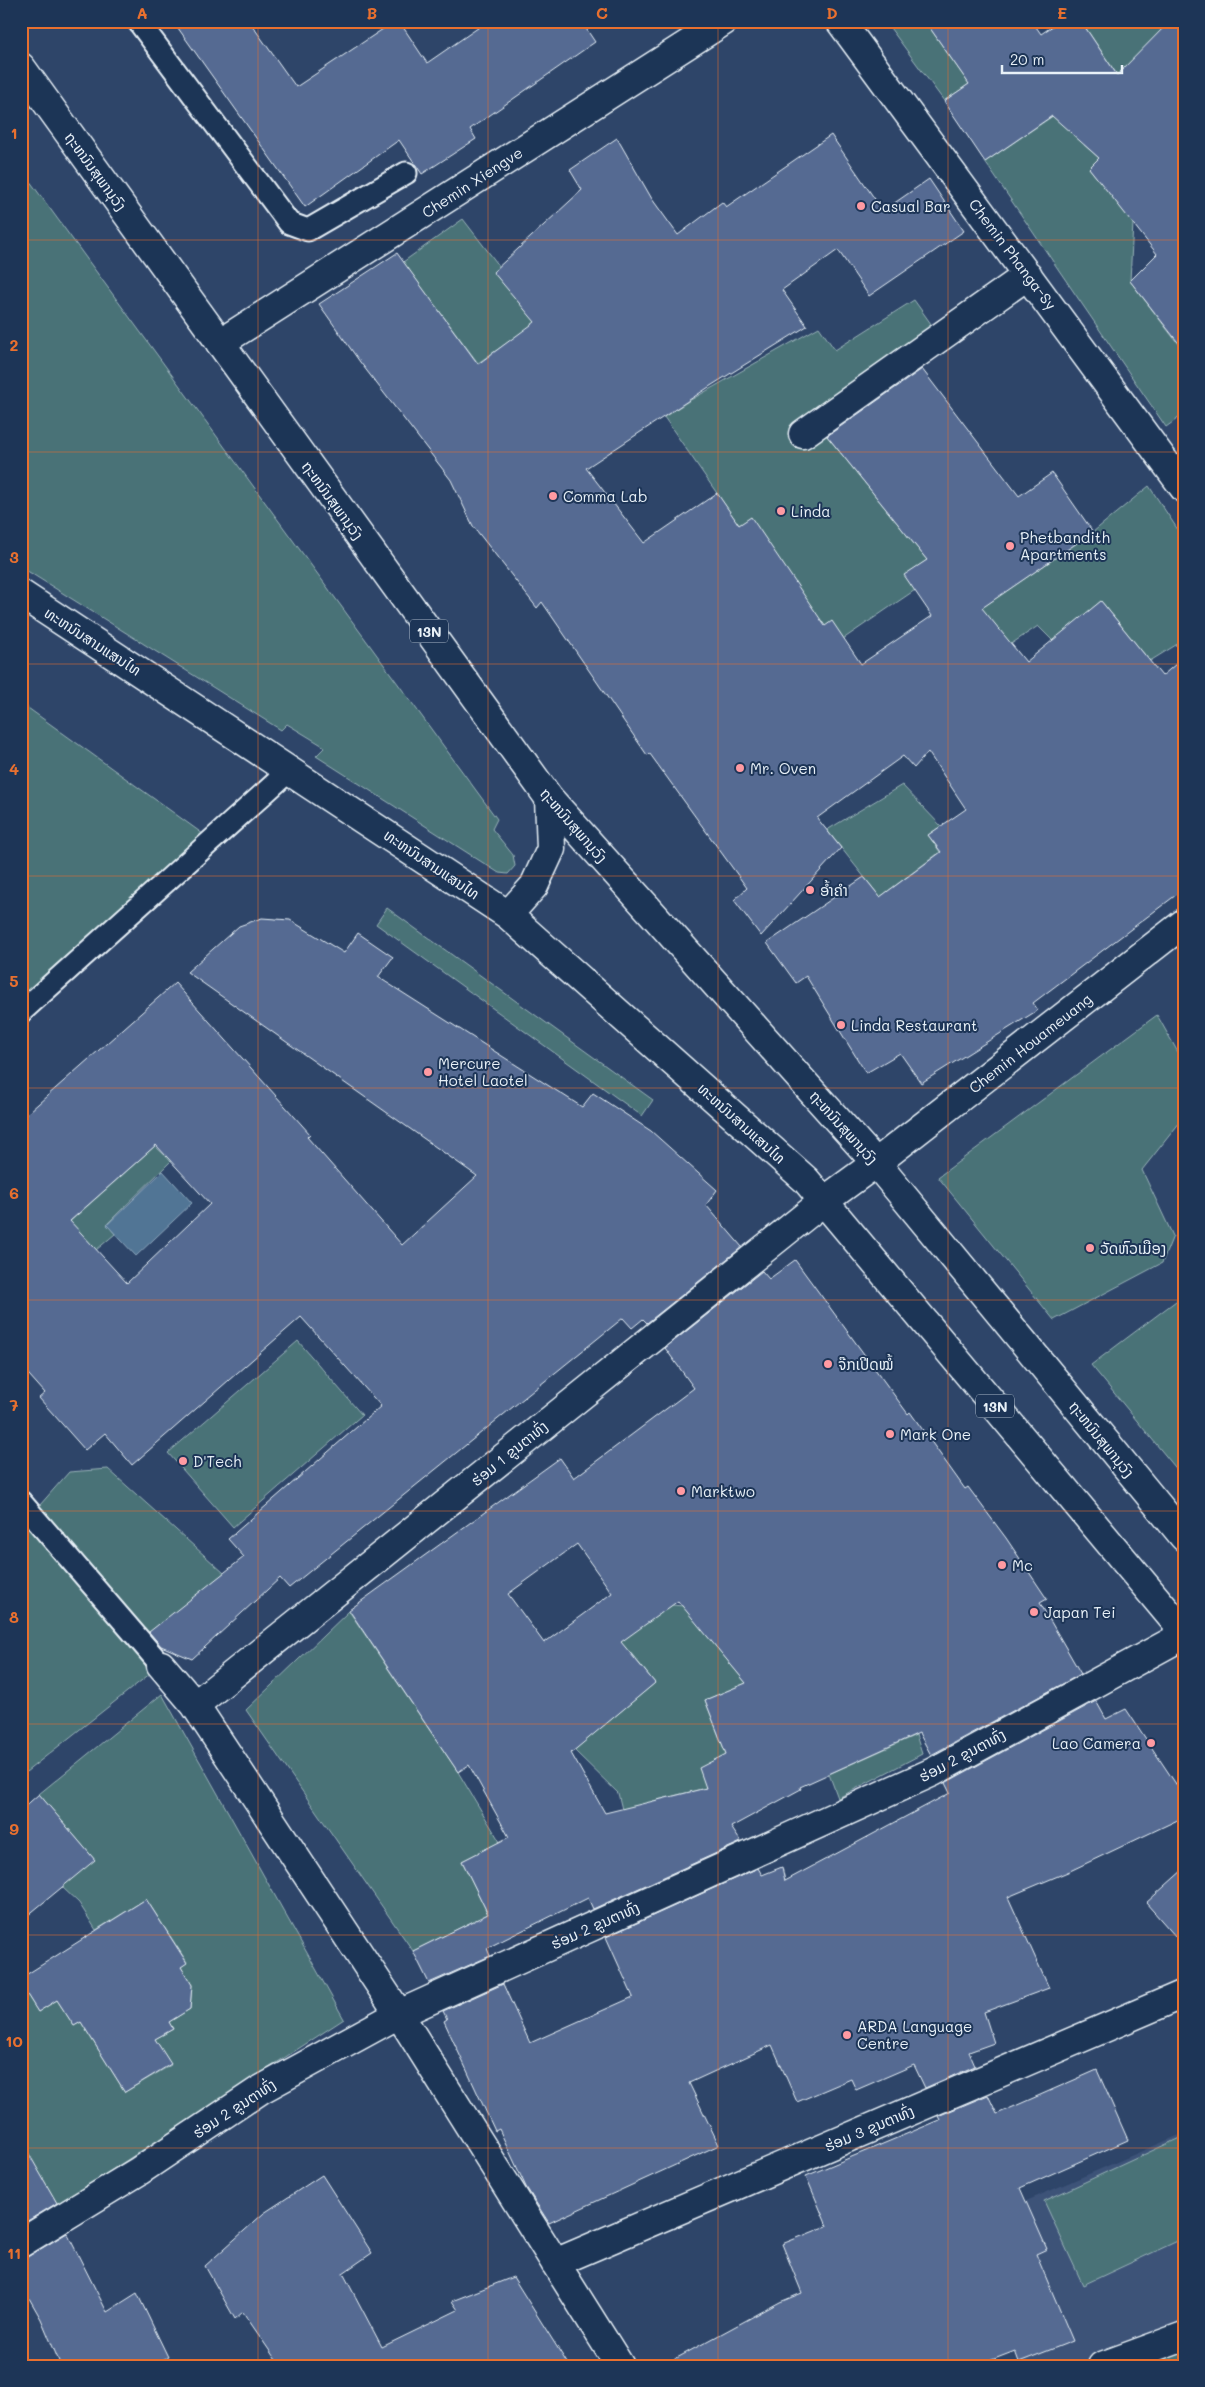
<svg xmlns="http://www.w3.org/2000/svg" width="1205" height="2387" viewBox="0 0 1205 2387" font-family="Mali,'Noto Sans Lao',sans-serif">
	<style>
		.built { fill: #3d5378 }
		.green { fill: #497277; stroke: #98b2b8 }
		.water { fill: #517595; stroke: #8da7bd }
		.building { fill: #556b92; stroke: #e8f1f8; fill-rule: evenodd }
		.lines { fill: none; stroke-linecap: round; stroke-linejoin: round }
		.service-casing { stroke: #e8f1f8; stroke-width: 25 }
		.minor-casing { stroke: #e8f1f8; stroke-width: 31 }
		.trunk-casing { stroke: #e8f1f8; stroke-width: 31 }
		.service { stroke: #1d3557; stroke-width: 21 }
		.minor { stroke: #1d3557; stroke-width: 28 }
		.trunk { stroke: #1d3557; stroke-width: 28 }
		.grid { fill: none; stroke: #e8702f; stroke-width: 1; stroke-opacity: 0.55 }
		.poi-dot { fill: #ff9aa2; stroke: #1d3557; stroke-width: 2 }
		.labels { text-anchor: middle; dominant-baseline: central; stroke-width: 4; stroke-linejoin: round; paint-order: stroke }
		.shield { fill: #1d3557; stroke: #abb9c8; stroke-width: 1 }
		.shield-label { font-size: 14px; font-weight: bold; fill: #e8f1f8 }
		.street-label { font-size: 15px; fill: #e8f1f8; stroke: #1d3557 }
		.poi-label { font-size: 15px; fill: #e8f1f8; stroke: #1d3557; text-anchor: start }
		.neatline { fill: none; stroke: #e8702f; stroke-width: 2 }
		.grid-label { font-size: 16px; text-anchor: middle; font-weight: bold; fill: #e8702f }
	</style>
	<rect width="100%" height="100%" fill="#2e4569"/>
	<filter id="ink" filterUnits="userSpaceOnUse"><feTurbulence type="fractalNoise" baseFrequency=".02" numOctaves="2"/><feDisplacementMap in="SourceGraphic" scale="10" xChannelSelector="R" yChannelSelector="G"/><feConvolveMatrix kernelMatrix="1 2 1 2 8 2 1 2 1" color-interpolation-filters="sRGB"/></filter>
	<g filter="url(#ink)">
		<!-- built -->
		<path class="built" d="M 1184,2133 L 1184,2366 L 1021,2366 L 968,2226 Z"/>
		<!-- green -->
		<path class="green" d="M 885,21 L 925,21 L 969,84 L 944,101 Z
			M 1081,21 L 1170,21 L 1084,145 L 1099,158 L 1089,168 L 1133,223 L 1130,281 L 1176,341 L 1184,335 L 1184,414 L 1166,427 L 985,162 L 1116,73 Z
			M 21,169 L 497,819 L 492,829 L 513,855 L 515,866 L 508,874 L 499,873 L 316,756 L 325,747 L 287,724 L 281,730 L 21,567 Z
			M 463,219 L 500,267 L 536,323 L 478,363 L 403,262 Z
			M 914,300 L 946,345 L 822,430 L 927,560 L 905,575 L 915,590 L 843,639 L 818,631 L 751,518 L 739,525 L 664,417 L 687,402 L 819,327 L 835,350 Z
			M 1149,486 L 1184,539 L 1184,640 L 1150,661 L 1101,601 L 1053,641 L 1038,626 L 1011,644 L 945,633 L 1093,532 Z
			M 21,703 L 203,834 L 21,1008 Z
			M 902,785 L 941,826 L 928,835 L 940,852 L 880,897 L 827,830 Z
			M 387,908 L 653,1100 L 642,1116 L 376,924 Z
			M 1157,1015 L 1184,1063 L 1184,1117 L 1142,1170 L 1173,1236 L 1162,1263 L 1054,1320 L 938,1177 Z
			M 155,1146 L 171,1161 L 107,1224 L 115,1234 L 89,1256 L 21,1265 Z
			M 1184,1295 L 1184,1478 L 1091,1365 Z
			M 298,1341 L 362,1415 L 233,1527 L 168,1453 Z
			M 108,1469 L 224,1573 L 155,1628 L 161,1665 L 21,1776 L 21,1502 L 32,1514 L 69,1472 Z
			M 672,1605 L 683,1606 L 746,1683 L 705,1700 L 726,1754 L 706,1788 L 653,1801 L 662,1818 L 629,1838 L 618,1793 L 574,1750 L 655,1683 L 630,1652 L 607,1649 Z
			M 349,1611 L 458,1772 L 500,1842 L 462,1861 L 488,1914 L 413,1951 L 246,1710 Z
			M 162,1694 L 344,2019 L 58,2205 L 21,2142 L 21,1985 L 38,2012 L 57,2000 L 74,2026 L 81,2022 L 125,2092 L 171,2065 L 155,2039 L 173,2029 L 169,2022 L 190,2009 L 192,1985 L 181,1967 L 187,1962 L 146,1899 L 96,1930 L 79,1903 L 62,1887 L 94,1859 L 39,1794 Z
			M 916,1735 L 922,1754 L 838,1798 L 829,1774 Z
			M 1184,2136 L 1184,2238 L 1083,2285 L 1044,2201 Z
			M 1184,2348 L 1184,2366 L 1137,2366 Z"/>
		<!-- water -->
		<path class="water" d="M 163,1171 L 192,1203 L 136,1256 L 107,1225 Z"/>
		<!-- building -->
		<path class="building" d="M 173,21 L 249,21 L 296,87 L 395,21 L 399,21 L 427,63 L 488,21 L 581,21 L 595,42 L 470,129 L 476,139 L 422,174 L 399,140 L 305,207 Z
			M 925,21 L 1032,21 L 1041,34 L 1060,21 L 1081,21 L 1117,75 L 1170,21 L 1184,21 L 1184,350 L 1130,281 L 1157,254 L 1089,168 L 1099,158 L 1052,116 L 985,162 L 944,101 L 969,84 Z
			M 831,135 L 883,211 L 929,179 L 964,231 L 869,296 L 838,250 L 782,290 L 807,326 L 712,385 L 586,468 L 644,543 L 717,493 L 739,525 L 751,517 L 825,626 L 832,621 L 861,664 L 932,616 L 904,575 L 927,560 L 827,436 L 922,369 L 1019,496 L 1052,473 L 1093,532 L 982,608 L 1026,662 L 1101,601 L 1162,676 L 1184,657 L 1184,889 L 1033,1003 L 1038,1010 L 921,1083 L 900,1053 L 866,1073 L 806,976 L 796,983 L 767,943 L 864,877 L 880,897 L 941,852 L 928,835 L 966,809 L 928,752 L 914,768 L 903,756 L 817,818 L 841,848 L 761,936 L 734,900 L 747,888 L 650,754 L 647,755 L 542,602 L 537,608 L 473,526 L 451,480 L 360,362 L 319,304 L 397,253 L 478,364 L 535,322 L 493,272 L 582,190 L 570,170 L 617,138 L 652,199 L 678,235 L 722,202 L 726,207 Z
			M 262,918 L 290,920 L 344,953 L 358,933 L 393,957 L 378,977 L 582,1107 L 593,1093 L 651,1131 L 717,1190 L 706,1205 L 742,1247 L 647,1323 L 643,1319 L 632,1328 L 623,1318 L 289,1588 L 280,1578 L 192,1659 L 161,1646 L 149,1632 L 244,1557 L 228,1539 L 381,1406 L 301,1317 L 132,1465 L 105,1433 L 85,1450 L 39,1398 L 45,1393 L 21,1366 L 21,1119 L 175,983 L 310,1134 L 307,1137 L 402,1245 L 477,1176 L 187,972 L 239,926 ZM 156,1145 L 210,1204 L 127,1283 L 70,1221 Z
			M 795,1260 L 908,1414 L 910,1412 L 965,1489 L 968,1487 L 1006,1538 L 1047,1599 L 1040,1603 L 1081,1674 L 931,1755 L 919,1733 L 800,1787 L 801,1789 L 731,1827 L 741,1842 L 593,1909 L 588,1898 L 487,1948 L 490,1956 L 429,1983 L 413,1951 L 488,1914 L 462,1861 L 509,1837 L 469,1765 L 458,1772 L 349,1610 L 560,1458 L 574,1478 L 694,1388 L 665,1348 L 762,1271 L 769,1279 ZM 577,1544 L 612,1593 L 544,1643 L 508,1594 ZM 678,1601 L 746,1683 L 705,1700 L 726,1754 L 699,1768 L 706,1788 L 605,1813 L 571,1753 L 655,1683 L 621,1642 Z
			M 1096,1701 L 1106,1719 L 1126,1709 L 1184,1796 L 1184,1817 L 1070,1871 L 1008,1897 L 1049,1988 L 984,2012 L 994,2043 L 969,2052 L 975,2066 L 925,2088 L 914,2065 L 856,2090 L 851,2079 L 797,2102 L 772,2045 L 689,2083 L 719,2145 L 549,2223 L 526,2187 L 499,2129 L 495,2131 L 444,2021 L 447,2019 L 443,2011 L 503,1984 L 530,2043 L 633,1997 L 606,1937 L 758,1868 L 762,1875 L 782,1867 L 785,1881 L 950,1793 L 945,1783 Z
			M 39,1794 L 95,1860 L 21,1921 L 21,1810 Z
			M 1184,1869 L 1184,1946 L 1146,1903 Z
			M 146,1899 L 187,1963 L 181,1967 L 192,1985 L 190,2009 L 169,2022 L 173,2029 L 155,2039 L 171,2064 L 125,2092 L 81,2022 L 74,2026 L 57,2000 L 38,2012 L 21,1985 L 21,1978 Z
			M 1097,2070 L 1128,2140 L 1020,2188 L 1047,2249 L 1036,2254 L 1073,2341 L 1019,2362 L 1015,2351 L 976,2366 L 662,2366 L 780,2302 L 802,2293 L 782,2244 L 827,2226 L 806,2176 L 940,2120 L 938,2116 L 988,2095 L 997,2114 Z
			M 21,2140 L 57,2203 L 21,2225 Z
			M 322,2175 L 372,2253 L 343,2273 L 382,2347 L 458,2310 L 452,2301 L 513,2277 L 569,2366 L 280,2366 L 243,2312 L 235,2319 L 205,2266 L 264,2213 Z
			M 67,2233 L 107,2312 L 137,2293 L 168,2357 L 151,2366 L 61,2366 L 41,2319 L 21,2284 L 21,2259 L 29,2256 Z"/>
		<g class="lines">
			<!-- service casing -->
			<g class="service-casing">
				<path id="service" d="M 138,21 L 289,223 L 308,230 L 406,173
					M 21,1012 L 290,770
					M 21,1502 L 161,1665"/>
			</g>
			<!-- minor casing -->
			<g class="minor-casing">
				<path id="minor" d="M 840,21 L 1184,488
					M 220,343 L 724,21
					M 803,434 L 1028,275
					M 161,1665 L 195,1705 L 399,2014 L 620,2366
					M 195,1705 L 824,1201 L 876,1163 L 1184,923
					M 21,2243 L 139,2171 L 260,2090 L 399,2014 L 933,1772 L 1184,1635
					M 555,2263 L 1184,1994
					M 1102,2366 L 1184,2336"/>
			</g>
			<!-- trunk casing -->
			<g class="trunk-casing">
				<path id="trunk" d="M 21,67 L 549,798 L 876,1163 L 1184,1537
					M 21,594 L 508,915 L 806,1180 L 1184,1632
					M 508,915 L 534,886 L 551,849 L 549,798"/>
			</g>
			<!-- service -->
			<use href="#service" class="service"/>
			<!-- minor -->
			<use href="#minor" class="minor"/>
			<!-- trunk -->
			<use href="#trunk" class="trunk"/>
		</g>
	</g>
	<!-- grid -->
	<path class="grid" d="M 258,21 L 258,2366M 488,21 L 488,2366M 718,21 L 718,2366M 948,21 L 948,2366M 21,240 L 1184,240M 21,452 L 1184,452M 21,664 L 1184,664M 21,876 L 1184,876M 21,1088 L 1184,1088M 21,1300 L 1184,1300M 21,1511 L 1184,1511M 21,1724 L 1184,1724M 21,1935 L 1184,1935M 21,2148 L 1184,2148"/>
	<!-- markers -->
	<g class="poi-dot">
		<circle cx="861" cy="206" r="5"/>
		<circle cx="553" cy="496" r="5"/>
		<circle cx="781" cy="511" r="5"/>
		<circle cx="1010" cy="546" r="5"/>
		<circle cx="740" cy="768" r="5"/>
		<circle cx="810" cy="890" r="5"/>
		<circle cx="841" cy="1025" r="5"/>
		<circle cx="428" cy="1072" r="5"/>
		<circle cx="1090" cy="1248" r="5"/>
		<circle cx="828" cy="1364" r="5"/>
		<circle cx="890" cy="1434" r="5"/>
		<circle cx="183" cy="1461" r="5"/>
		<circle cx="681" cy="1491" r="5"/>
		<circle cx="1002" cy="1565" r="5"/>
		<circle cx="1034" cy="1612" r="5"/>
		<circle cx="1151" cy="1743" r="5"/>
		<circle cx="847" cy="2035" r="5"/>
	</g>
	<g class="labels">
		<!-- shield labels -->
		<g class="shield">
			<rect x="410" y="619.5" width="38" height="23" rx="4"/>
			<rect x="976" y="1394.5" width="38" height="23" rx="4"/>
		</g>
		<g class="shield-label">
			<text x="429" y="631">13N</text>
			<text x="995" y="1406">13N</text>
		</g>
		<!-- street labels -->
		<g class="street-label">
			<text transform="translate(96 171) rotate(54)">ຖະຫນົນສຸພານຸວົງ</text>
			<text transform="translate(472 182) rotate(-33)">Chemin Xiengve</text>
			<text transform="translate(1013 254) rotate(53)">Chemin Phanga-Sy</text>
			<text transform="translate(333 500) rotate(54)">ຖະຫນົນສຸພານຸວົງ</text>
			<text transform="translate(93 641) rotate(33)">ທະຫນົນສາມແສນໄທ</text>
			<text transform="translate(574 825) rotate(49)">ຖະຫນົນສຸພານຸວົງ</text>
			<text transform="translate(432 864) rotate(34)">ທະຫນົນສາມແສນໄທ</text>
			<text transform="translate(1030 1043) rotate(-38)">Chemin Houameuang</text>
			<text transform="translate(742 1123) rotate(42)">ທະຫນົນສາມແສນໄທ</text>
			<text transform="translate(844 1127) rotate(48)">ຖະຫນົນສຸພານຸວົງ</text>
			<text transform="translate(1102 1439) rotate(51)">ຖະຫນົນສຸພານຸວົງ</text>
			<text transform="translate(509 1453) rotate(-39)">ຮ່ອມ 1 ຂູນຕາທົ່ງ</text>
			<text transform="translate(962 1755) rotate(-28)">ຮ່ອມ 2 ຂູນຕາທົ່ງ</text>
			<text transform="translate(595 1925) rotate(-24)">ຮ່ອມ 2 ຂູນຕາທົ່ງ</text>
			<text transform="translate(234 2108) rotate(-33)">ຮ່ອມ 2 ຂູນຕາທົ່ງ</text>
			<text transform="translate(869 2128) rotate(-23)">ຮ່ອມ 3 ຂູນຕາທົ່ງ</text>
		</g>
		<!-- poi labels -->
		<g class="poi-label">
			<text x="871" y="206">Casual Bar</text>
			<text x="563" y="496">Comma Lab</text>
			<text x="791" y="511">Linda</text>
			<text x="1020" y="537">Phetbandith<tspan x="1020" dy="17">Apartments</tspan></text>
			<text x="750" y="768">Mr. Oven</text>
			<text x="820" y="890">ອ້ຳຄຳ</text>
			<text x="851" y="1025">Linda Restaurant</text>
			<text x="438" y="1063">Mercure<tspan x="438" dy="17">Hotel Laotel</tspan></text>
			<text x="1100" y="1248">ວັດຫົວເມືອງ</text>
			<text x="838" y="1364">ຈ໊ກເປີດໝ້ໍ</text>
			<text x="900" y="1434">Mark One</text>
			<text x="193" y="1461">D'Tech</text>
			<text x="691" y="1491">Marktwo</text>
			<text x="1012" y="1565">Mc</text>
			<text x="1044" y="1612">Japan Tei</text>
			<text x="1141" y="1743" text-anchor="end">Lao Camera</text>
			<text x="857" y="2026">ARDA Language<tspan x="857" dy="17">Centre</tspan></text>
		</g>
	</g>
	<!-- margin -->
	<rect width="1205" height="2387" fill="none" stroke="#1d3557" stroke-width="55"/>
	<!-- scale -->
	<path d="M1002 65v8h120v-8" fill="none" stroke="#e8f1f8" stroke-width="2.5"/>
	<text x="1010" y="65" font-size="15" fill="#e8f1f8" stroke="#1d3557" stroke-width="4" paint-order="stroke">20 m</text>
	<rect x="28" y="28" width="1150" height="2332" class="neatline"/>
	<g class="grid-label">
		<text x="142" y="19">A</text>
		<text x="372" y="19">B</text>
		<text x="602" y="19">C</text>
		<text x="832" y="19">D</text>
		<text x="1062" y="19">E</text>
		<text x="14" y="139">1</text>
		<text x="14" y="351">2</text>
		<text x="14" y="563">3</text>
		<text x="14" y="775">4</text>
		<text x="14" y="987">5</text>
		<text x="14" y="1199">6</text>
		<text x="14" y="1411">7</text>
		<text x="14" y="1623">8</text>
		<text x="14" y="1835">9</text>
		<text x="14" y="2047">10</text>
		<text x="14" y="2259">11</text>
	</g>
</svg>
